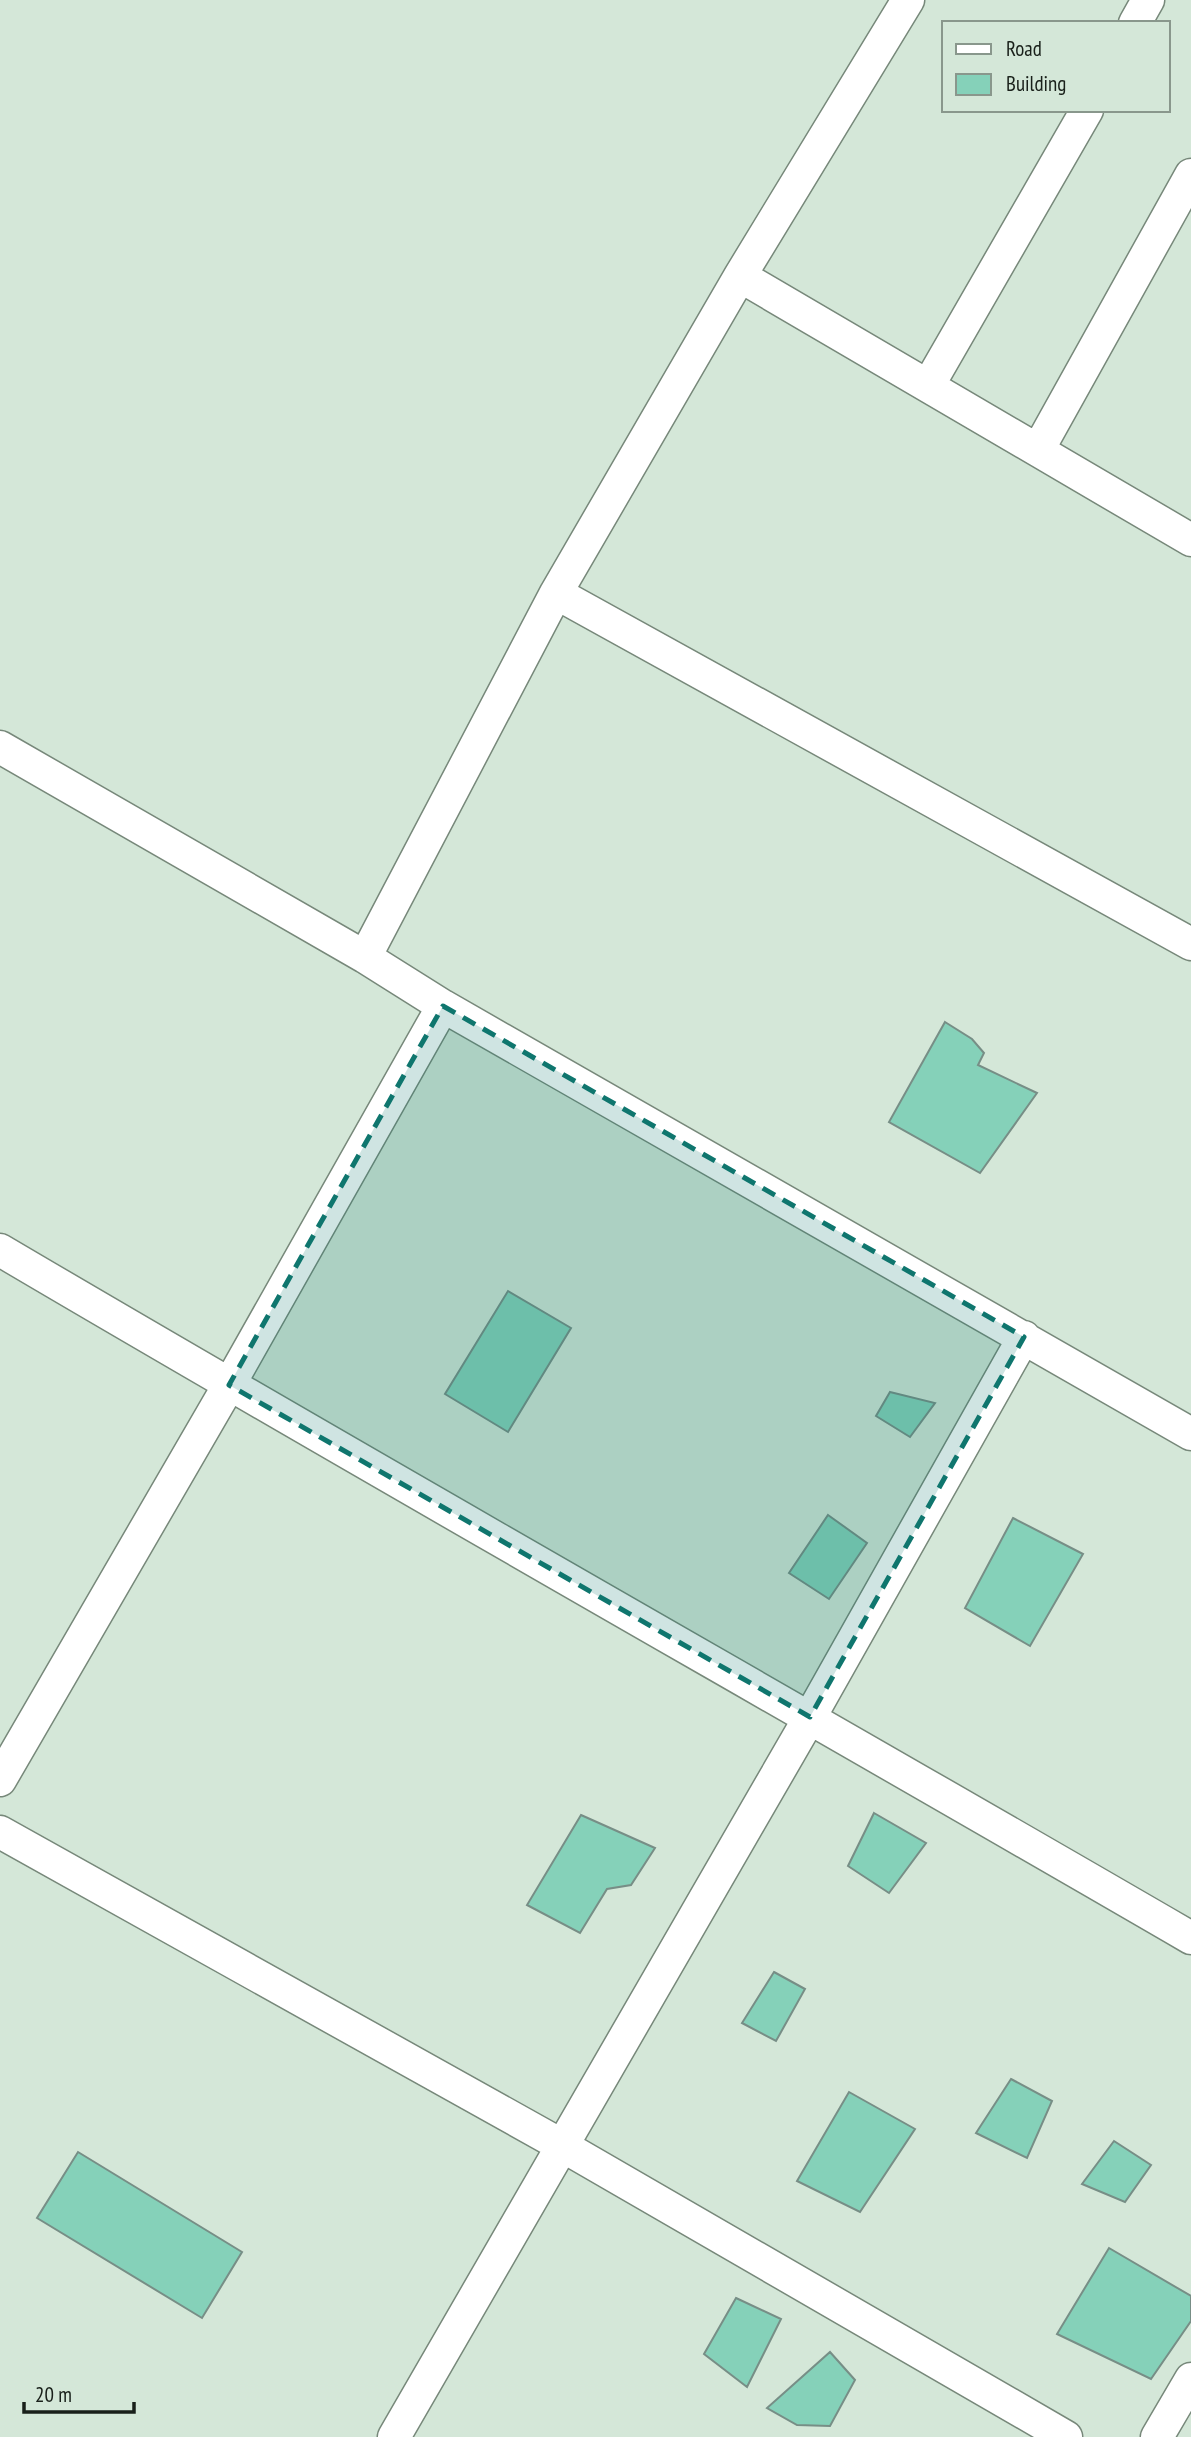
<svg xmlns="http://www.w3.org/2000/svg" width="1191" height="2437" viewBox="0 0 1191 2437" font-family="'PT Sans Narrow',sans-serif">
	<style>
		.building { fill: #85d1b9; stroke: #778e86; stroke-width: 2 }
		.lines { fill: none; stroke-linecap: round; stroke-linejoin: round }
		.street-casing { stroke: #77887a; stroke-width: 35 }
		.street { stroke: #fff; stroke-width: 32 }
		.marked { fill: #0f766e; fill-opacity: 0.2; stroke: #0f766e; stroke-width: 5; stroke-dasharray: 14 9; stroke-linejoin: round }
	</style>
	<rect width="100%" height="100%" fill="#d4e7d8"/>
	<!-- building -->
	<path class="building" d="M 945,1022 L 972,1039 L 984,1053 L 978,1065 L 1037,1093 L 980,1173 L 889,1122 Z
		M 508,1291 L 571,1328 L 508,1432 L 445,1394 Z
		M 890,1392 L 935,1403 L 910,1437 L 876,1416 Z
		M 828,1515 L 867,1543 L 829,1599 L 789,1573 Z
		M 1013,1518 L 1083,1554 L 1030,1646 L 965,1608 Z
		M 874,1813 L 926,1843 L 889,1893 L 848,1866 Z
		M 581,1815 L 655,1848 L 631,1885 L 607,1889 L 580,1933 L 527,1905 Z
		M 774,1972 L 805,1989 L 776,2041 L 742,2023 Z
		M 1011,2079 L 1052,2101 L 1027,2158 L 976,2133 Z
		M 849,2092 L 915,2129 L 860,2212 L 797,2181 Z
		M 1114,2141 L 1151,2165 L 1125,2202 L 1082,2184 Z
		M 78,2152 L 242,2252 L 202,2318 L 37,2218 Z
		M 1109,2248 L 1191,2296 L 1191,2321 L 1151,2379 L 1057,2334 Z
		M 736,2298 L 781,2319 L 747,2387 L 704,2354 Z
		M 830,2352 L 855,2380 L 830,2426 L 797,2425 L 767,2408 Z"/>
	<g class="lines">
		<!-- street casing -->
		<g class="street-casing">
			<path id="street" d="M 1135,23 L 1148,0
				M 740,276 L 1191,540
				M 928,386 L 1087,110
				M 1038,450 L 1191,175
				M 556,593 L 1191,944
				M 0,747 L 365,957 L 443,1006 L 1191,1434
				M 365,957 L 556,593 L 740,276 L 908,0
				M 0,1250 C 395,1483 795,1708 1191,1938
				M 0,1780 L 229,1385 L 443,1006
				M 0,1832 L 561,2145 L 1066,2437
				M 394,2437 L 810,1717 L 1024,1337
				M 1157,2437 L 1191,2379"/>
		</g>
		<!-- street -->
		<use href="#street" class="street"/>
	</g>
	<!-- marked area -->
	<path class="marked" d="M 443,1006 L 1024,1337 L 810,1717 L 229,1385 Z"/>
	<!-- legend -->
	<rect x="942" y="21" width="228" height="91" fill="#d4e7d8" stroke="#89978c" stroke-width="2"/>
	<rect x="956" y="44" width="35" height="10" fill="#ffffff" stroke="#89978c" stroke-width="2"/>
	<text x="1006" y="56" font-size="21" fill="#19201a">Road</text>
	<rect x="956" y="74" width="35" height="21" fill="#85d1b9" stroke="#89978c" stroke-width="2"/>
	<text x="1006" y="91" font-size="21" fill="#19201a">Building</text>
	<!-- scale -->
	<path d="M24 2402v10h110v-10" fill="none" stroke="#19201a" stroke-width="3.5"/>
	<text x="35" y="2402" font-size="21" fill="#19201a" stroke="#d4e7d8" stroke-width="5" paint-order="stroke">20 m</text>
</svg>
